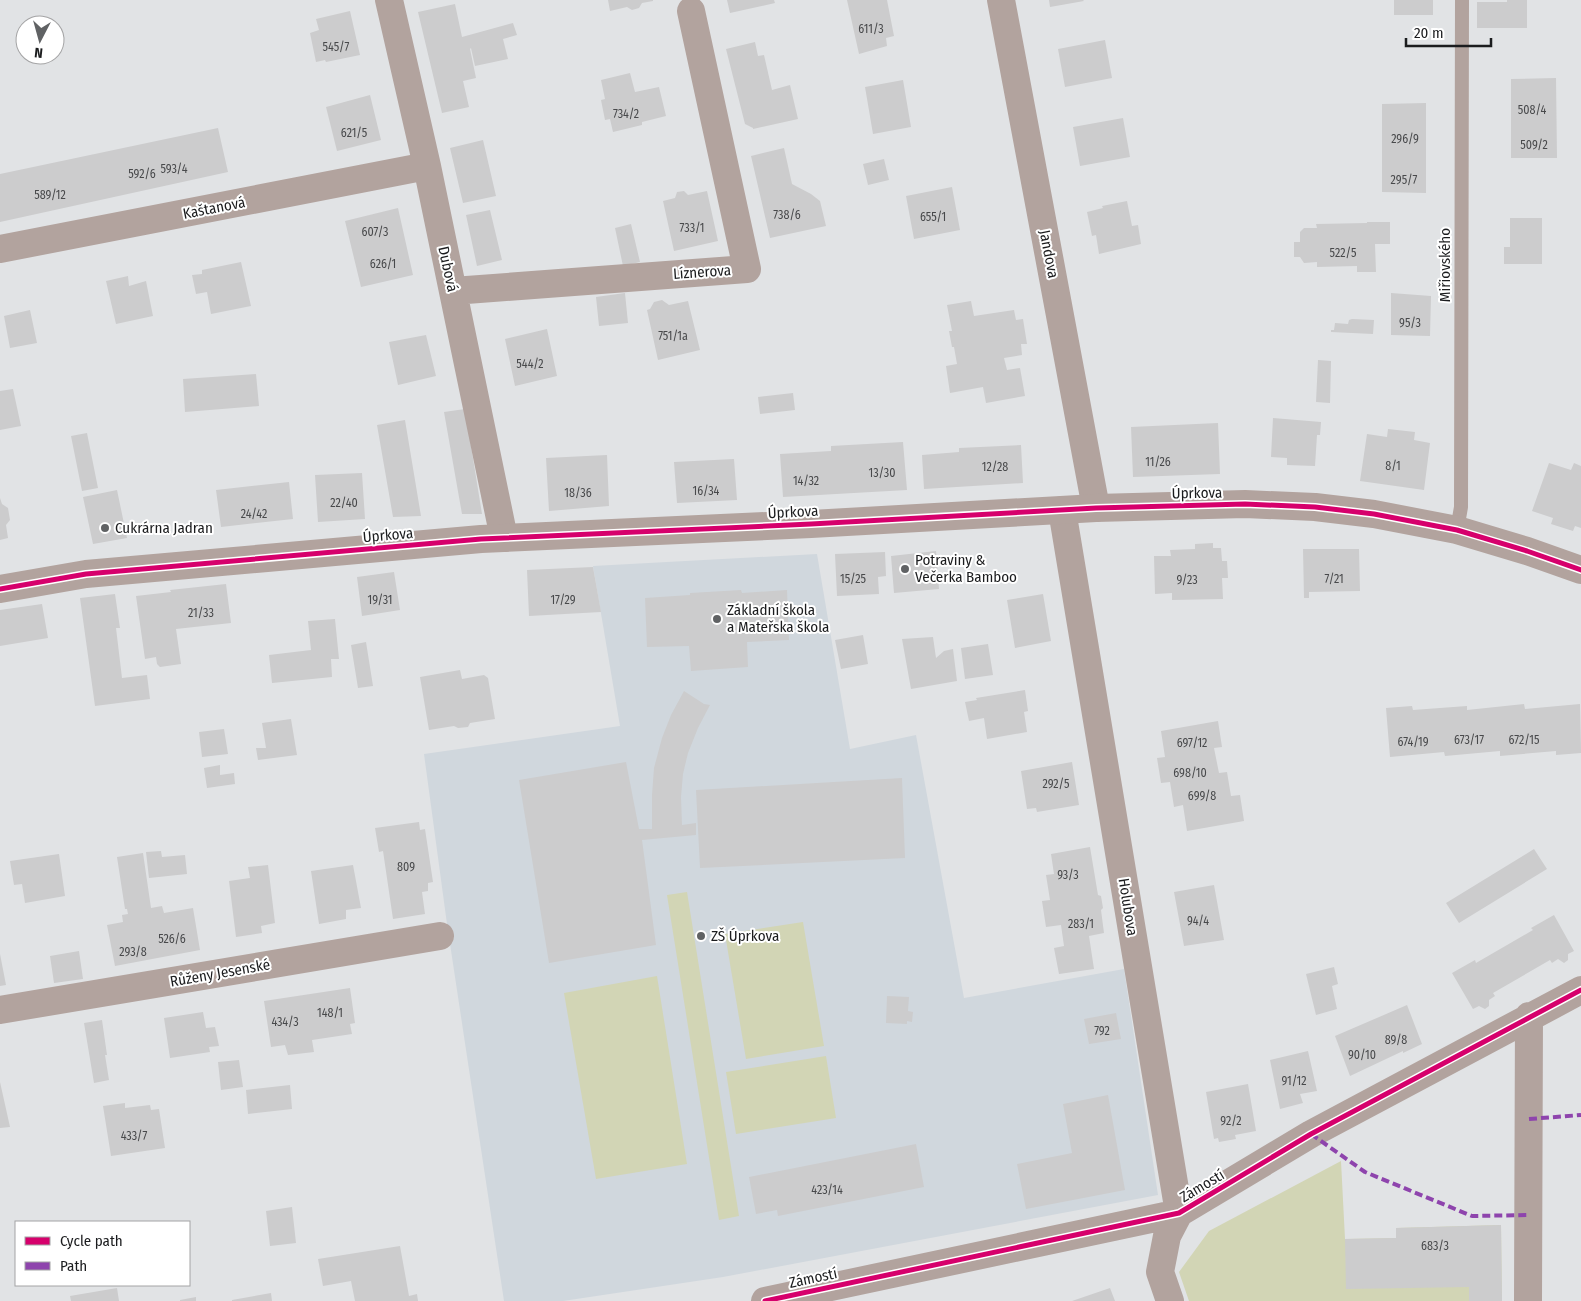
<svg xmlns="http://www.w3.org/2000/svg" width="1581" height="1301" viewBox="0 0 1581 1301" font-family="'Fira Sans Condensed',sans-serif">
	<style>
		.built { fill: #d0d7dd }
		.green { fill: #d2d5b5 }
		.building { fill: #cccccd }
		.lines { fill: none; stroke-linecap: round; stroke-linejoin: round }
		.service { stroke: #b2a39e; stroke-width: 14 }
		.minor { stroke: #b2a39e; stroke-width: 28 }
		.tertiary { stroke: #b2a39e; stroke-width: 28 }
		.quiet { stroke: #8e44ad; stroke-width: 4; stroke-dasharray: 8 4; stroke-linecap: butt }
		.cycleway-casing { stroke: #fff; stroke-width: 8 }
		.cycleway { stroke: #d6006c; stroke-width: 5 }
		.poi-dot { fill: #606264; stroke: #fff; stroke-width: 2 }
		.labels { text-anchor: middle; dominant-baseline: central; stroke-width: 4; stroke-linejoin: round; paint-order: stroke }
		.number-label { font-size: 12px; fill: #48494b }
		.street-label { font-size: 15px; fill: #1b1c1e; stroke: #fff }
		.poi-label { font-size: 15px; fill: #1b1c1e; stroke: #fff; text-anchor: start }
	</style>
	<rect width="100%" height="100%" fill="#e1e3e5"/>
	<!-- built -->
	<path class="built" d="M 817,554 L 850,749 L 916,735 L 964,998 L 1124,969 L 1158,1195 L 723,1277 L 563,1301 L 504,1301 L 447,924 L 424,754 L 620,726 L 593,566 Z"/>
	<!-- green -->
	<path class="green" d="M 687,892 L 739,1216 L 719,1220 L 667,895 Z
		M 803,922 L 824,1046 L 746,1059 L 725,934 Z
		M 657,976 L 687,1164 L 596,1179 L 564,993 Z
		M 826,1056 L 836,1118 L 736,1134 L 726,1072 Z
		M 1341,1161 L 1345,1239 L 1396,1238 L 1396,1228 L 1501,1225 L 1502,1301 L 1189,1301 L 1179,1272 L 1209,1231 Z"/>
	<!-- building -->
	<path class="building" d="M 608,0 L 653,0 L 653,1 L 642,3 L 639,8 L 632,10 L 627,7 L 610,11 Z
		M 727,0 L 774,0 L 775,3 L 730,13 Z
		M 847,0 L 887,0 L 894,36 L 886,38 L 887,46 L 859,54 Z
		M 1049,0 L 1083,0 L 1084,1 L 1050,7 Z
		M 1394,0 L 1433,0 L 1433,15 L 1394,15 Z
		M 1507,0 L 1527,0 L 1527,28 L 1477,28 L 1477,2 L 1507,2 Z
		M 455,4 L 462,37 L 513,23 L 517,35 L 503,39 L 508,59 L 475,66 L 471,48 L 470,49 L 476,78 L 463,81 L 469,107 L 442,113 L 418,12 Z
		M 350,11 L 360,55 L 326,62 L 325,60 L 316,62 L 310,33 L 319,30 L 316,19 Z
		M 1105,40 L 1112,78 L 1065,87 L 1058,49 Z
		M 755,42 L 758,56 L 764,55 L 772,90 L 790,85 L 798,119 L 753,129 L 753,128 L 745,124 L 726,49 Z
		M 630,73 L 635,92 L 659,87 L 666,116 L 642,122 L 642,125 L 613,132 L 610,119 L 605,120 L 601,100 L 605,99 L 601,80 Z
		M 1556,78 L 1557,158 L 1511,158 L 1511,79 Z
		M 903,80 L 911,127 L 873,134 L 865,87 Z
		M 370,95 L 381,140 L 337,151 L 326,107 Z
		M 1426,103 L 1426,193 L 1382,192 L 1382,104 Z
		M 1123,118 L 1130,157 L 1080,166 L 1073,127 Z
		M 218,128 L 228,172 L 0,222 L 0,174 Z
		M 483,140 L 496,196 L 463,203 L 450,148 Z
		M 784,148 L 792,184 L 811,194 L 820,201 L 826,226 L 770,238 L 751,156 Z
		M 884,159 L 889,180 L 868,185 L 863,164 Z
		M 952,187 L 960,230 L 914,239 L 906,196 Z
		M 684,191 L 688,195 L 707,191 L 718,241 L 674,251 L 663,201 L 675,198 L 677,192 Z
		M 1127,201 L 1132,226 L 1138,225 L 1141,244 L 1099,254 L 1096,235 L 1092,236 L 1087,212 L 1103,208 L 1102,206 Z
		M 398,208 L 413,275 L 361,287 L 345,221 Z
		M 490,210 L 502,260 L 477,266 L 466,215 Z
		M 1510,218 L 1542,218 L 1542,264 L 1504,264 L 1504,247 L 1510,247 Z
		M 1367,222 L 1390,222 L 1390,244 L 1375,244 L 1376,272 L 1357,272 L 1357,266 L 1317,267 L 1317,262 L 1304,263 L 1300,257 L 1294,257 L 1294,242 L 1300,242 L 1300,232 L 1304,228 L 1317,228 L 1316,224 L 1367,223 Z
		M 631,224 L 640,262 L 623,266 L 615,228 Z
		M 241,262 L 251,306 L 211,314 L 207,292 L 196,294 L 192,275 L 202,274 L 202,270 Z
		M 128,276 L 129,286 L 146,281 L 153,316 L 116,324 L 106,281 Z
		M 625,293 L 628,323 L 599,326 L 596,297 Z
		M 1391,293 L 1431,296 L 1430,336 L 1391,335 Z
		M 662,300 L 669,305 L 688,301 L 700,350 L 658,360 L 647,310 L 650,309 L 654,302 Z
		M 971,301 L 974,316 L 1014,310 L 1016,320 L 1023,319 L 1027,344 L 1021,344 L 1022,355 L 1004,358 L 1007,370 L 1020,368 L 1025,396 L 986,403 L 983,387 L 950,393 L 946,366 L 957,364 L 954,347 L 952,347 L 949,331 L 952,331 L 947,305 Z
		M 30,310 L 37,343 L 10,348 L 4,316 Z
		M 1352,319 L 1374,320 L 1373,334 L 1331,332 L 1331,330 L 1334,330 L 1335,323 L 1348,324 L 1349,320 Z
		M 547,329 L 557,376 L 515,386 L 505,339 Z
		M 426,335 L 436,376 L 398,385 L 389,342 Z
		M 1318,360 L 1331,361 L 1330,403 L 1316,402 Z
		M 256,374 L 259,406 L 185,412 L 183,379 Z
		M 13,389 L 21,426 L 0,430 L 0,391 Z
		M 793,393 L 795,410 L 760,414 L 758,397 Z
		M 465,409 L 482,514 L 462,514 L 444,412 Z
		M 1273,418 L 1321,422 L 1320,435 L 1317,435 L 1315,466 L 1287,465 L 1287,458 L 1271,457 Z
		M 405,420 L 421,516 L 393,517 L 377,425 Z
		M 1218,423 L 1220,474 L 1133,477 L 1131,427 Z
		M 1388,429 L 1415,432 L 1414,440 L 1430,443 L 1424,490 L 1360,481 L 1367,434 L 1387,437 Z
		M 87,433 L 98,488 L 82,491 L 71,436 Z
		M 903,442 L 907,490 L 783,497 L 780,454 L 831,451 L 831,446 Z
		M 1021,445 L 1023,483 L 924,489 L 922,455 L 959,452 L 959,448 Z
		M 607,455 L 609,506 L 549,511 L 546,458 Z
		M 734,459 L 737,500 L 677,503 L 674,462 Z
		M 1549,463 L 1571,470 L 1574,463 L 1581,466 L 1581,528 L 1575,526 L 1573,531 L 1551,524 L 1553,518 L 1532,511 Z
		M 362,473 L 365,519 L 318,522 L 315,475 Z
		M 289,482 L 293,519 L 221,527 L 216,490 Z
		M 117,490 L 127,538 L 93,544 L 83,497 Z
		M 0,498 L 2,504 L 8,508 L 10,520 L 6,525 L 8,538 L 0,540 Z
		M 1213,543 L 1213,548 L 1221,548 L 1222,561 L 1227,561 L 1228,578 L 1222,578 L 1223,599 L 1172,600 L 1172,593 L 1155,594 L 1154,556 L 1171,556 L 1170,550 L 1195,549 L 1195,544 Z
		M 1303,549 L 1359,549 L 1360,591 L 1309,592 L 1309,598 L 1304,598 Z
		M 936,551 L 939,589 L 894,593 L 891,556 Z
		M 885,552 L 886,576 L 878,577 L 879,594 L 837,596 L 835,554 Z
		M 593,567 L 601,612 L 529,616 L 527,570 Z
		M 394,572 L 400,610 L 362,616 L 357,577 Z
		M 226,584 L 231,623 L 176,629 L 181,664 L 160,667 L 157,664 L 156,657 L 145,659 L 136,596 L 171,592 L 170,590 Z
		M 741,590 L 742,593 L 787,590 L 789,640 L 747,642 L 748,667 L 691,671 L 689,646 L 647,647 L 645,598 L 690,595 L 690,593 Z
		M 115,594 L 120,628 L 116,628 L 122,678 L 147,675 L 150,699 L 95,706 L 80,598 Z
		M 1043,594 L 1051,641 L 1015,648 L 1007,600 Z
		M 42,604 L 48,638 L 0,646 L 0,610 Z
		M 335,619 L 339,659 L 331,659 L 332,677 L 272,683 L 269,655 L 311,650 L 308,621 Z
		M 863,635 L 868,664 L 841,669 L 835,640 Z
		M 933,637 L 936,658 L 944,651 L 953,649 L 957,681 L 911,689 L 902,639 Z
		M 366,642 L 373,686 L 358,688 L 351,645 Z
		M 988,644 L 993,675 L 965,679 L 961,648 Z
		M 460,670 L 462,679 L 484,675 L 488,678 L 495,719 L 470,723 L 468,727 L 458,728 L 454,726 L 429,730 L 420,677 Z
		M 1025,690 L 1028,711 L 1024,712 L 1027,732 L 987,739 L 984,718 L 969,721 L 965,702 L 977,700 L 976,698 Z
		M 684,691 L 704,704 L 710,705 L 698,728 L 688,753 L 683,774 L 681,797 L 682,825 L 696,823 L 696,835 L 642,840 L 656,945 L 549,963 L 519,780 L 626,762 L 639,829 L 652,829 L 652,795 L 654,768 L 662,738 L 671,715 Z
		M 1524,704 L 1525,709 L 1580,704 L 1581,753 L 1556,755 L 1556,751 L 1500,756 L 1500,751 L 1445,756 L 1444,752 L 1390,757 L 1386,708 L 1412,706 L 1413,710 L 1467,706 L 1467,710 Z
		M 291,719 L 297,755 L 258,760 L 256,748 L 266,748 L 262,723 Z
		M 1218,721 L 1222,747 L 1214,748 L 1219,773 L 1227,772 L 1231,796 L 1240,795 L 1244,821 L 1187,831 L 1183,805 L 1174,807 L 1170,782 L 1161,783 L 1157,758 L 1165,757 L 1161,731 Z
		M 224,729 L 228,754 L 202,757 L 199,732 Z
		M 1072,762 L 1079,805 L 1037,812 L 1036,808 L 1027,809 L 1021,771 Z
		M 220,765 L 220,775 L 234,773 L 235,784 L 207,788 L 204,768 Z
		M 902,778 L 905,858 L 700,868 L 696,790 Z
		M 419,822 L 420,830 L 425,829 L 433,882 L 428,883 L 428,891 L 422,892 L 425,914 L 393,919 L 383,851 L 379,852 L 375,828 Z
		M 1090,847 L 1098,895 L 1101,896 L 1103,908 L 1101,910 L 1104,933 L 1089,936 L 1094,969 L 1059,974 L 1054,948 L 1064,946 L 1061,925 L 1046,927 L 1042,901 L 1050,900 L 1046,875 L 1054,874 L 1051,854 Z
		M 1534,849 L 1547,869 L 1459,923 L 1446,903 Z
		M 161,851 L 162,857 L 185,855 L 187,874 L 149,878 L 146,852 Z
		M 143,853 L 151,908 L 162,906 L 164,913 L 193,908 L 200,950 L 115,966 L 107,925 L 123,922 L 122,915 L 128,914 L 127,909 L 125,909 L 117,857 Z
		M 59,854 L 65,896 L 25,903 L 22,884 L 14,885 L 10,861 Z
		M 268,865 L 275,923 L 261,926 L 262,933 L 236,937 L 229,881 L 250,878 L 248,867 Z
		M 353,865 L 361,908 L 346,910 L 346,919 L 319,924 L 311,871 Z
		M 1214,885 L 1224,940 L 1184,946 L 1174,892 Z
		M 1554,915 L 1574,951 L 1568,954 L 1568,960 L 1564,963 L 1558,959 L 1552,963 L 1550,960 L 1493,993 L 1495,996 L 1489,1000 L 1489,1006 L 1485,1009 L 1479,1006 L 1473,1009 L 1452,973 L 1475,960 L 1476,963 L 1533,930 L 1531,928 Z
		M 79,951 L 83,979 L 54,983 L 50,956 Z
		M 0,954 L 6,985 L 0,986 Z
		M 1334,967 L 1338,984 L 1332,986 L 1337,1009 L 1316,1015 L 1306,974 Z
		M 350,988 L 355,1023 L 350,1024 L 352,1034 L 312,1040 L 314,1052 L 288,1055 L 285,1045 L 271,1047 L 264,1001 Z
		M 887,996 L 909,997 L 908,1011 L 913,1012 L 912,1022 L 907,1021 L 907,1024 L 886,1023 Z
		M 1407,1005 L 1422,1044 L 1403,1053 L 1403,1051 L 1350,1076 L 1335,1036 Z
		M 203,1012 L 206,1028 L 215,1027 L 219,1046 L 209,1047 L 210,1052 L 170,1058 L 164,1018 Z
		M 1116,1013 L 1121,1039 L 1089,1044 L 1084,1019 Z
		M 102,1020 L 107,1055 L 105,1055 L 109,1080 L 94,1083 L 84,1023 Z
		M 1308,1051 L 1317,1091 L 1300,1094 L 1303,1103 L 1280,1109 L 1270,1060 Z
		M 239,1060 L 243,1087 L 221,1090 L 218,1062 Z
		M 0,1082 L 10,1127 L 0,1128 Z
		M 1248,1084 L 1256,1131 L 1235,1135 L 1236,1139 L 1219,1142 L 1218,1138 L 1214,1139 L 1206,1092 Z
		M 290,1085 L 292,1109 L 248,1114 L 246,1090 Z
		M 1108,1095 L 1125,1190 L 1026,1209 L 1017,1164 L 1072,1153 L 1063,1104 Z
		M 125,1103 L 125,1108 L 150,1105 L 151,1110 L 159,1109 L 165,1148 L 111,1156 L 103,1106 Z
		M 916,1144 L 924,1187 L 778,1216 L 777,1210 L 756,1214 L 749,1177 Z
		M 292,1207 L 296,1243 L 270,1246 L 266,1211 Z
		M 1501,1225 L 1502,1301 L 1469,1301 L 1469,1287 L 1346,1289 L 1345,1239 L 1396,1238 L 1396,1228 Z
		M 400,1246 L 409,1296 L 417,1294 L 418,1301 L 355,1301 L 351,1281 L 323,1286 L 318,1259 Z
		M 117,1288 L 119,1301 L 71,1301 L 70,1296 Z
		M 1110,1288 L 1115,1301 L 1072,1301 Z
		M 271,1293 L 272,1301 L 232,1301 L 232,1300 Z
		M 196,1297 L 196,1301 L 180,1301 L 180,1300 Z"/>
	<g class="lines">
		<!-- service -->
		<path class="service" d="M 1457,530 L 1461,507 L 1462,0"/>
		<!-- minor -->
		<path class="minor" d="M 389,0 L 427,166 L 504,538
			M 1001,0 L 1096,508
			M 0,249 L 427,166
			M 453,291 L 747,269 L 691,11
			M 1062,510 L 1179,1213 L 1167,1236 L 1160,1272 L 1170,1301
			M 0,1010 L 440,936
			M 765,1301 L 1179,1213 L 1311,1134 L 1581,990
			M 1528,1301 L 1529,1016"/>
		<!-- tertiary -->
		<path class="tertiary" d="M 0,589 L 86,574 L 481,539 L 811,524 L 1096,508 L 1245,504 L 1315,507 L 1374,514 L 1457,530 L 1527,551 L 1581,570"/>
		<!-- quiet -->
		<path class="quiet" d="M 1529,1119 L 1581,1115
			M 1311,1134 L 1365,1172 L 1472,1216 L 1528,1215"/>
		<!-- cycleway casing -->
		<g class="cycleway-casing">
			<path id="cycleway" d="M 0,589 L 86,574 L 481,539 L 811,524 L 1096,508 L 1245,504 L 1315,507 L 1374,514 L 1457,530 L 1527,551 L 1581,570
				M 765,1301 L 1179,1213 L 1311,1134 L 1581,990"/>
		</g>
		<!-- cycleway -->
		<use href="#cycleway" class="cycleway"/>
	</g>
	<!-- markers -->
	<g class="poi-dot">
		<circle cx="105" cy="528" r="5"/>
		<circle cx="905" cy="569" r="5"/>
		<circle cx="717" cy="619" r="5"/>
		<circle cx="701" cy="936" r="5"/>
	</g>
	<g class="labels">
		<!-- number labels -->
		<g class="number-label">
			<text x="871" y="29">611/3</text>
			<text x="336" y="47">545/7</text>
			<text x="1532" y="110">508/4</text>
			<text x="626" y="114">734/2</text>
			<text x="354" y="133">621/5</text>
			<text x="1405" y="139">296/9</text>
			<text x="1534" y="145">509/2</text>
			<text x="174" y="169">593/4</text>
			<text x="142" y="174">592/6</text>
			<text x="1404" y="180">295/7</text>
			<text x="50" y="195">589/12</text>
			<text x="787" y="215">738/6</text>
			<text x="933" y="217">655/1</text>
			<text x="692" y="228">733/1</text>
			<text x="375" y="232">607/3</text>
			<text x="1343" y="253">522/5</text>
			<text x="383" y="264">626/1</text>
			<text x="1410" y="323">95/3</text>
			<text x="673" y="336">751/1a</text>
			<text x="530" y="364">544/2</text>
			<text x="1158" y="462">11/26</text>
			<text x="1393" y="466">8/1</text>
			<text x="995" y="467">12/28</text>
			<text x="882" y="473">13/30</text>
			<text x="806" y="481">14/32</text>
			<text x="706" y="491">16/34</text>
			<text x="578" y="493">18/36</text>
			<text x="344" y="503">22/40</text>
			<text x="254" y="514">24/42</text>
			<text x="853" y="579">15/25</text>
			<text x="1334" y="579">7/21</text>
			<text x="1187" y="580">9/23</text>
			<text x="380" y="600">19/31</text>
			<text x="563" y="600">17/29</text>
			<text x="201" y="613">21/33</text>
			<text x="1469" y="740">673/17</text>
			<text x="1524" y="740">672/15</text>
			<text x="1413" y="742">674/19</text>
			<text x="1192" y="743">697/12</text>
			<text x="1190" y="773">698/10</text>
			<text x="1056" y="784">292/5</text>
			<text x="1202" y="796">699/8</text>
			<text x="406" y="867">809</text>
			<text x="1068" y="875">93/3</text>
			<text x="1198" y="921">94/4</text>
			<text x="1081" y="924">283/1</text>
			<text x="172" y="939">526/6</text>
			<text x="133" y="952">293/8</text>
			<text x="330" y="1013">148/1</text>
			<text x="285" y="1022">434/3</text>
			<text x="1102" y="1031">792</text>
			<text x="1396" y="1040">89/8</text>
			<text x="1362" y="1055">90/10</text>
			<text x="1294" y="1081">91/12</text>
			<text x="1231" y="1121">92/2</text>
			<text x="134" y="1136">433/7</text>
			<text x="827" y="1190">423/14</text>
			<text x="1435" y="1246">683/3</text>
		</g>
		<!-- street labels -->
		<g class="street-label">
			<text transform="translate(214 208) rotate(-11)">Kaštanová</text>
			<text transform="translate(1049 254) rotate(79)">Jandova</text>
			<text transform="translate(1445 265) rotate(-90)">Miřiovského</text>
			<text transform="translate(448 269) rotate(78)">Dubová</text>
			<text transform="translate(702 272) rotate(-4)">Líznerova</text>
			<text transform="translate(1197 493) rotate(-1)">Úprkova</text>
			<text transform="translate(793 512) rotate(-3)">Úprkova</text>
			<text transform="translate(388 535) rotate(-5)">Úprkova</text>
			<text transform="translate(1128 907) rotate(81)">Holubova</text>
			<text transform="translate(220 973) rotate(-10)">Růženy Jesenské</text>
			<text transform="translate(1202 1186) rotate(-31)">Zámostí</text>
			<text transform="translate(813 1278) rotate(-12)">Zámostí</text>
		</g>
		<!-- poi labels -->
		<g class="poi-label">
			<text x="115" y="528">Cukrárna Jadran</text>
			<text x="915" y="560">Potraviny &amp;<tspan x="915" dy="17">Večerka Bamboo</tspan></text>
			<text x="727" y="610">Základní škola<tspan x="727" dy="17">a Mateřska škola</tspan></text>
			<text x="711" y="936">ZŠ Úprkova</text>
		</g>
	</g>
	<!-- legend -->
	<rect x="15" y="1221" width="175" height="65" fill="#ffffff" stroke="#a4a4a5"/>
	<rect x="25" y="1237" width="25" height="8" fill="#d6006c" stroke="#a4a4a5"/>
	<text x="60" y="1246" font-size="15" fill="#1b1c1e">Cycle path</text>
	<rect x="25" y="1262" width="25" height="8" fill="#8e44ad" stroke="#a4a4a5"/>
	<text x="60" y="1271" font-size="15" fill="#1b1c1e">Path</text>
	<!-- north arrow -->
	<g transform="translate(40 40) rotate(186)"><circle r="24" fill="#ffffff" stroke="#a4a4a5"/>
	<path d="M0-4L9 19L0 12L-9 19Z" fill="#606264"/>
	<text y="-8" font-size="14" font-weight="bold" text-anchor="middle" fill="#1b1c1e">N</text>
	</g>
	<!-- scale -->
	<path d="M1406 38v8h85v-8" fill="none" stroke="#1b1c1e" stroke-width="2.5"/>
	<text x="1414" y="38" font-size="15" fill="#1b1c1e" stroke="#ffffff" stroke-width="4" paint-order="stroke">20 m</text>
</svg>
